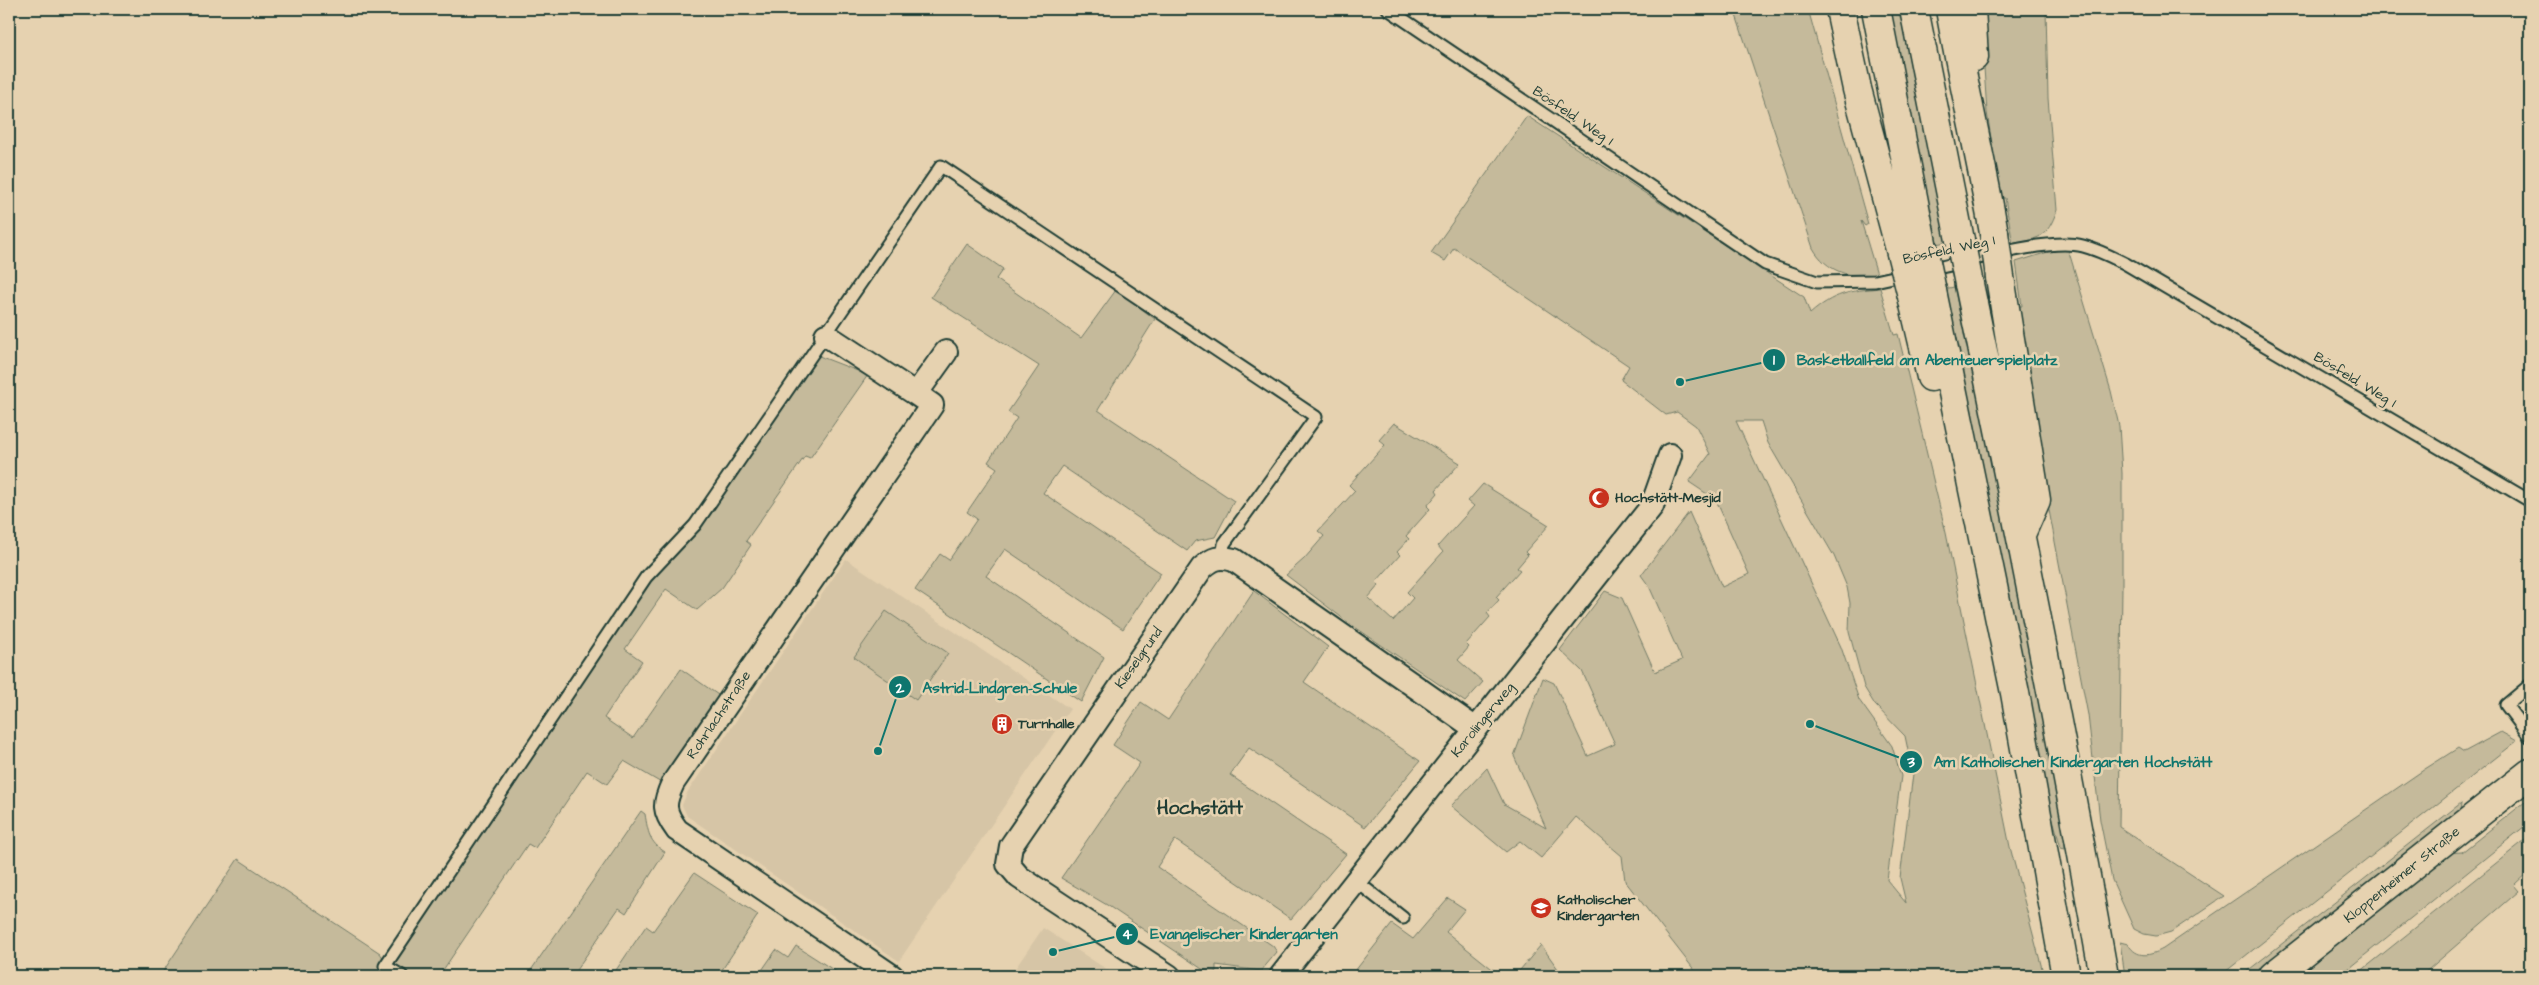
<svg xmlns="http://www.w3.org/2000/svg" width="2539" height="985" viewBox="0 0 2539 985" font-family="'Architects Daughter',sans-serif">
	<style>
		.built { fill: #d6c5a6 }
		.green { fill: #c5ba9b; stroke: #727c68; fill-rule: evenodd }
		.lines { fill: none; stroke-linecap: round; stroke-linejoin: round }
		.service-casing { stroke: #1f3d34; stroke-width: 15 }
		.minor-casing { stroke: #1f3d34; stroke-width: 26 }
		.secondary-casing { stroke: #1f3d34; stroke-width: 31 }
		.motorway-casing { stroke: #1f3d34; stroke-width: 31 }
		.service { stroke: #e6d2b0; stroke-width: 11 }
		.minor { stroke: #e6d2b0; stroke-width: 22 }
		.secondary { stroke: #e6d2b0; stroke-width: 28 }
		.motorway { stroke: #e6d2b0; stroke-width: 28 }
		.motorway-bridge-casing { stroke: #1f3d34; stroke-width: 31; stroke-linecap: butt }
		.motorway-bridge { stroke: #e6d2b0; stroke-width: 28 }
		.labels { text-anchor: middle; dominant-baseline: central; stroke-width: 5; stroke-linejoin: round; paint-order: stroke }
		.street-label { font-size: 14px; fill: #1f3d34; stroke: #e6d2b0 }
		.poi-label { font-size: 14px; font-weight: bold; fill: #1f3d34; stroke: #e6d2b0; text-anchor: start }
		.district-label { font-size: 19px; font-weight: bold; fill: #1f3d34; stroke: #e6d2b0 }
		.leader { fill: none; stroke: #0f766e; stroke-width: 2 }
		.callout-dot { fill: #0f766e; stroke: #e6d2b0; stroke-width: 2 }
		.mark-label { font-size: 15px; text-anchor: middle; font-weight: bold; fill: #fff }
		.callout-label { font-size: 15px; text-anchor: middle; font-weight: bold; fill: #0f766e; stroke: #e6d2b0; stroke-width: 5; stroke-linejoin: round; paint-order: stroke }
	</style>
	<rect width="100%" height="100%" fill="#e6d2b0"/>
	<filter id="ink" filterUnits="userSpaceOnUse"><feTurbulence type="fractalNoise" baseFrequency=".02" numOctaves="2"/><feDisplacementMap in="SourceGraphic" scale="10" xChannelSelector="R" yChannelSelector="G"/><feConvolveMatrix kernelMatrix="1 2 1 2 8 2 1 2 1" color-interpolation-filters="sRGB"/></filter>
	<g filter="url(#ink)">
		<!-- built -->
		<path class="built" d="M 846,559 L 1070,709 L 899,961 L 687,816 L 682,805 L 687,793 Z
			M 1043,928 L 1117,976 L 1010,976 Z"/>
		<!-- green -->
		<path class="green" d="M 1734,9 L 1808,9 L 1868,224 L 1865,226 L 1861,221 L 1877,274 C 1851,280 1826,271 1813,248 Z
			M 1888,9 L 1899,9 L 1946,242 L 1936,244 Z
			M 1980,9 L 2046,9 L 2048,98 L 2057,210 C 2047,238 2040,238 2013,244 L 2005,198 L 2000,198 L 1987,112 Z
			M 1527,116 L 1804,297 L 1810,314 C 1834,293 1849,291 1880,288 L 1894,335 L 1898,334 L 1946,533 L 2010,847 L 2044,976 L 1699,976 L 1625,881 L 1622,856 L 1576,817 L 1541,858 L 1520,841 L 1506,852 L 1451,806 L 1487,768 L 1504,804 L 1546,828 L 1514,756 L 1543,678 L 1554,683 L 1588,756 L 1615,744 L 1582,671 L 1560,650 L 1605,591 L 1622,598 L 1655,672 L 1682,660 L 1649,586 L 1641,575 L 1689,512 L 1722,587 L 1749,574 L 1716,500 L 1689,482 L 1710,454 L 1696,426 L 1677,412 L 1666,415 L 1621,380 L 1629,366 L 1454,248 L 1445,261 L 1431,253 ZM 1736,421 L 1761,421 L 1768,443 L 1834,556 L 1847,587 L 1850,603 L 1849,632 L 1864,687 L 1875,705 L 1905,736 L 1913,774 L 1900,878 L 1906,903 L 1887,880 L 1901,776 L 1892,746 L 1859,700 L 1841,647 Z
			M 967,244 L 1003,269 L 996,279 L 1081,338 L 1116,290 L 1155,319 L 1098,410 L 1234,501 L 1215,537 L 1195,541 L 1187,551 L 1062,466 L 1043,493 L 1161,573 L 1123,629 L 1005,549 L 986,576 L 1104,657 L 1081,702 L 915,590 L 940,554 L 949,560 L 977,519 L 967,512 L 997,468 L 988,462 L 1017,418 L 1008,412 L 1039,366 L 931,297 Z
			M 2068,249 L 2111,391 L 2119,426 L 2122,473 L 2122,586 L 2119,827 L 2224,896 L 2171,932 L 2156,936 L 2144,934 L 2134,929 L 2112,880 L 2100,820 L 2088,715 L 2044,484 L 2017,306 L 2022,306 L 2016,262 L 2048,252 Z
			M 1954,287 L 2009,540 L 2065,835 L 2065,849 L 2061,848 L 2050,808 L 1976,433 L 1944,289 Z
			M 819,356 L 868,375 L 810,458 L 805,456 L 746,541 L 751,545 L 722,588 L 697,610 L 666,589 L 625,649 L 642,661 L 604,718 L 633,738 L 681,669 L 721,697 L 663,784 L 624,761 L 607,784 L 587,771 L 535,848 L 528,844 L 439,976 L 160,976 L 238,859 L 380,953 L 387,964 L 652,579 Z
			M 1394,423 L 1460,463 L 1436,490 L 1438,493 L 1427,506 L 1430,509 L 1406,536 L 1409,539 L 1397,552 L 1400,555 L 1376,582 L 1379,585 L 1368,598 L 1393,621 L 1413,598 L 1407,592 L 1443,552 L 1438,546 L 1474,506 L 1468,501 L 1483,484 L 1549,525 L 1525,552 L 1528,555 L 1517,568 L 1520,570 L 1496,597 L 1499,600 L 1487,613 L 1490,617 L 1466,644 L 1469,647 L 1458,660 L 1483,682 L 1465,702 L 1349,623 L 1286,575 L 1304,559 L 1324,536 L 1318,531 L 1355,491 L 1349,485 L 1385,445 L 1379,440 Z
			M 1254,591 L 1328,647 L 1304,682 L 1420,761 L 1365,827 L 1249,748 L 1230,775 L 1346,854 L 1291,919 L 1175,840 L 1157,867 L 1273,946 L 1277,952 L 1261,971 L 1216,965 L 1216,973 L 1211,975 L 1107,905 L 1061,878 L 1140,763 L 1113,745 L 1141,702 L 1168,720 Z
			M 886,611 L 948,653 L 916,700 L 854,657 Z
			M 2501,732 L 2517,741 L 2220,976 L 2125,976 L 2120,942 L 2128,944 C 2137,959 2150,956 2163,949 L 2425,769 L 2458,748 L 2464,752 Z
			M 2530,798 L 2530,822 L 2339,976 L 2289,976 L 2445,853 L 2462,852 Z
			M 2461,803 L 2460,813 L 2254,976 L 2241,976 Z
			M 641,811 L 645,814 C 648,832 649,842 665,852 L 626,913 L 619,908 L 572,976 L 527,976 Z
			M 2530,836 L 2530,870 L 2514,885 L 2519,891 L 2421,976 L 2355,976 Z
			M 694,873 L 758,915 L 718,976 L 712,972 L 708,976 L 612,976 L 646,926 L 653,931 Z
			M 1448,898 L 1465,909 L 1446,932 L 1501,976 L 1351,976 L 1392,924 L 1413,939 Z
			M 1541,945 L 1563,976 L 1515,976 Z
			M 796,946 L 843,976 L 758,976 L 776,950 L 788,958 Z"/>
		<g class="lines">
			<!-- service casing -->
			<g class="service-casing">
				<path id="service" d="M 1388,9 L 1765,264 L 1817,282 L 1875,281 L 1907,274
					M 1928,270 C 1967,262 2047,237 2083,246 C 2099,250 2112,257 2126,264 L 2530,501
					M 2530,685 L 2506,705 L 2530,737
					M 1356,881 L 1403,918
					M 402,976 L 385,966 L 646,577 L 695,525 L 941,166 L 1316,417 L 1224,544 L 1222,557"/>
			</g>
			<!-- minor casing -->
			<g class="minor-casing">
				<path id="minor" d="M 826,335 L 916,394
					M 892,976 L 677,830 C 663,811 663,804 673,783 L 932,405 L 916,394 L 946,352
					M 1169,976 L 1019,877 L 1008,864 L 1011,846 L 1202,568 C 1213,558 1219,556 1234,560 L 1476,729
					M 1281,976 L 1652,506 L 1670,455"/>
			</g>
			<!-- secondary casing -->
			<g class="secondary-casing">
				<path id="secondary" d="M 2273,976 L 2530,773"/>
			</g>
			<!-- motorway casing -->
			<g class="motorway-casing">
				<path id="motorway" d="M 1840,9 L 1857,89 L 1901,253
					M 1876,9 L 1923,248
					M 1914,9 L 1960,240
					M 1950,9 C 1963,84 1981,158 1994,233
					M 1971,9 L 1974,57
					M 2000,277 L 2036,500 L 2021,534
					M 1969,284 C 2017,514 2063,744 2104,976
					M 1932,291 L 2015,693 L 2066,976
					M 1912,296 L 1931,377"/>
			</g>
			<!-- service -->
			<use href="#service" class="service"/>
			<!-- minor -->
			<use href="#minor" class="minor"/>
			<!-- secondary -->
			<use href="#secondary" class="secondary"/>
			<!-- motorway -->
			<use href="#motorway" class="motorway"/>
			<!-- motorway-bridge casing -->
			<g class="motorway-bridge-casing">
				<path id="motorway-bridge" d="M 1994,233 L 2000,277
					M 1960,240 L 1969,284
					M 1923,248 L 1932,291
					M 1901,253 L 1912,296"/>
			</g>
			<!-- motorway-bridge -->
			<use href="#motorway-bridge" class="motorway-bridge"/>
		</g>
	</g>
	<!-- icons -->
	<defs>
		<g id="mosque-disc" transform="scale(1.125)"><circle r="9.5" fill="#c8321e" stroke="#e6d2b0"/><path d="M3.5-4.9A6 6 0 1 0 3.5 4.9A5 5 0 1 1 3.5-4.9Z" fill="#fff"/></g>
		<g id="building-disc" transform="scale(1.125)"><circle r="9.5" fill="#c8321e" stroke="#e6d2b0"/><path d="M-4-6H4V6H1V3H-1V6H-4ZM-2.5-4.3h1.7v1.8h-1.7ZM.8-4.3h1.7v1.8H.8ZM-2.5-1h1.7V.8h-1.7ZM.8-1h1.7V.8H.8Z" fill="#fff"/></g>
		<g id="school-disc" transform="scale(1.125)"><circle r="9.5" fill="#c8321e" stroke="#e6d2b0"/><path d="M0-5L7-2L0 1L-7-2ZM-4 1L0 2.5L4 1V4Q0 6-4 4Z" fill="#fff"/></g>
	</defs>
	<g fill-rule="evenodd">
		<use href="#mosque-disc" x="1599" y="498"/>
		<use href="#building-disc" x="1002" y="724"/>
		<use href="#school-disc" x="1541" y="908"/>
	</g>
	<g class="labels">
		<!-- street labels -->
		<g class="street-label">
			<text transform="translate(1573 116) rotate(34)">Bösfeld, Weg I</text>
			<text transform="translate(1949 250) rotate(-12)">Bösfeld, Weg I</text>
			<text transform="translate(2355 380) rotate(31)">Bösfeld, Weg I</text>
			<text transform="translate(1139 658) rotate(-55)">Kieselgrund</text>
			<text transform="translate(719 715) rotate(-56)">Rohrlachstraße</text>
			<text transform="translate(1483 720) rotate(-51)">Karolingerweg</text>
			<text transform="translate(2402 875) rotate(-39)">Kloppenheimer Straße</text>
		</g>
		<!-- poi labels -->
		<g class="poi-label">
			<text x="1615" y="498">Hochstätt-Mesjid</text>
			<text x="1018" y="724">Turnhalle</text>
			<text x="1557" y="900">Katholischer<tspan x="1557" dy="16">Kindergarten</tspan></text>
		</g>
		<!-- district labels -->
		<g class="district-label">
			<text x="1200" y="808">Hochstätt</text>
		</g>
	</g>
	<!-- callouts -->
	<path class="leader" d="M1680 382L1774 360M878 751L900 687M1810 724L1911 762M1053 952L1127 934"/>
	<g class="callout-dot">
		<circle cx="1680" cy="382" r="5"/>
		<circle cx="878" cy="751" r="5"/>
		<circle cx="1810" cy="724" r="5"/>
		<circle cx="1053" cy="952" r="5"/>
		<circle cx="1774" cy="360" r="12"/>
		<circle cx="900" cy="687" r="12"/>
		<circle cx="1911" cy="762" r="12"/>
		<circle cx="1127" cy="934" r="12"/>
	</g>
	<g class="mark-label">
		<text x="1774" y="365">1</text>
		<text x="900" y="693">2</text>
		<text x="1911" y="767">3</text>
		<text x="1127" y="939">4</text>
	</g>
	<g class="callout-label">
		<text x="1927" y="365">Basketballfeld am Abenteuerspielplatz</text>
		<text x="1000" y="693">Astrid-Lindgren-Schule</text>
		<text x="2073" y="767">Am Katholischen Kindergarten Hochstätt</text>
		<text x="1244" y="939">Evangelischer Kindergarten</text>
	</g>
	<!-- margin -->
	<rect width="2539" height="985" fill="none" stroke="#e6d2b0" stroke-width="30"/>
	<rect x="15" y="15" width="2509" height="955" fill="none" stroke="#1f3d34" stroke-width="2" filter="url(#ink)"/>
</svg>
